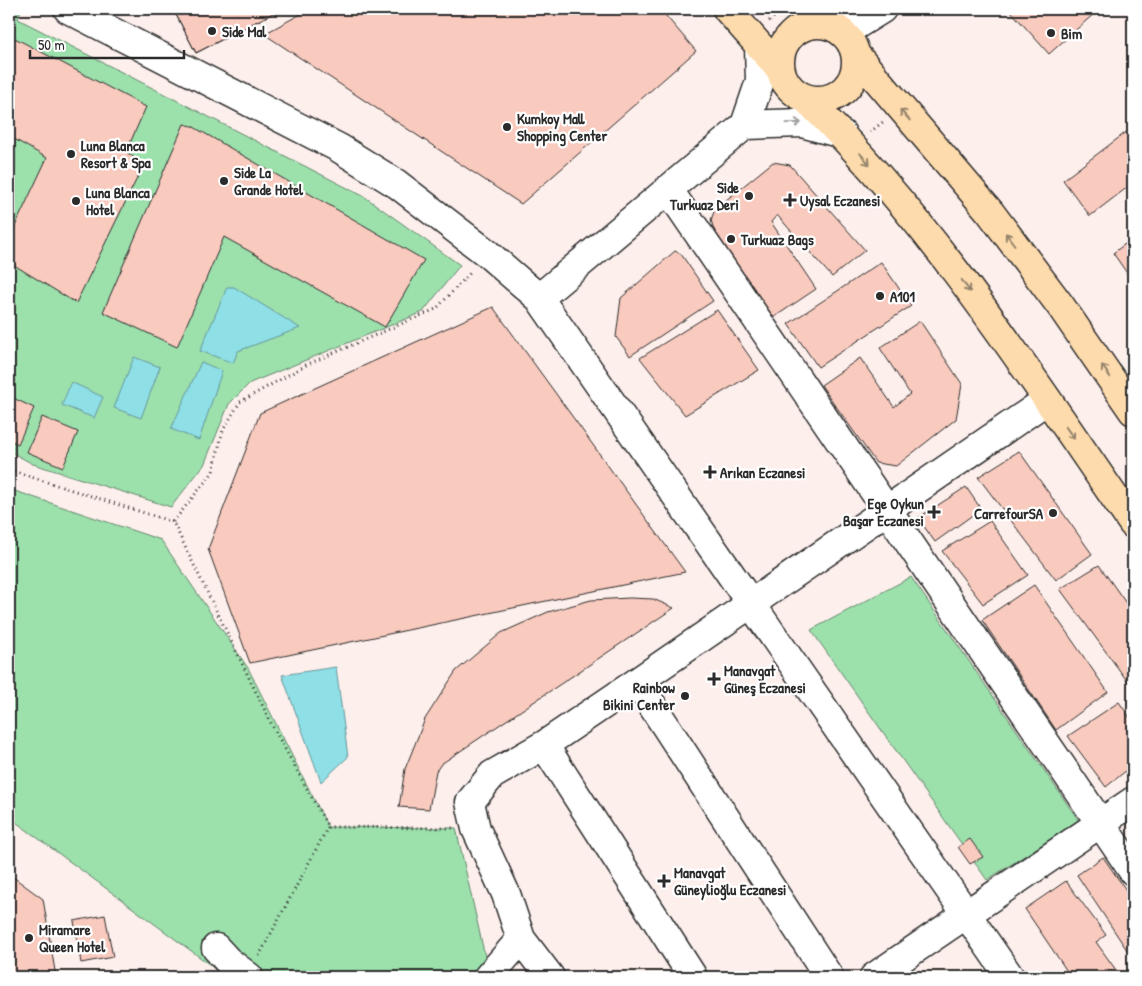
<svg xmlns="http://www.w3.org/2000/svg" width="1142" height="986" viewBox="0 0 1142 986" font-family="'Patrick Hand',sans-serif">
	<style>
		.green { fill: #9ce0ac; stroke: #64866c }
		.water { fill: #8edfe6; stroke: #66979b }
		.building { fill: #f9cabe; stroke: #2b2b2b }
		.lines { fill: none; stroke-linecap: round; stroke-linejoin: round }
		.minor-casing { stroke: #2b2b2b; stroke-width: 31 }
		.major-casing { stroke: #2b2b2b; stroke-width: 31 }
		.path { stroke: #2b2b2b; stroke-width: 3; stroke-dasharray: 1 4; stroke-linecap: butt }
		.minor { stroke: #fff; stroke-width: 28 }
		.major { stroke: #fedbac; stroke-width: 28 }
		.oneway { stroke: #94836c }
		.oneway2 { stroke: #a0a0a0 }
		.poi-dot { fill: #2b2b2b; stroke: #fff; stroke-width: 2 }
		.labels { text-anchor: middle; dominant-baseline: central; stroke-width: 4.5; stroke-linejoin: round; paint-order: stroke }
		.poi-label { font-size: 15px; font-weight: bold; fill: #2b2b2b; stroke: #fff; text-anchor: start }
	</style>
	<rect width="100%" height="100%" fill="#fdefec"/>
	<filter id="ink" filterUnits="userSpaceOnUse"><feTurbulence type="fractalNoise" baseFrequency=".02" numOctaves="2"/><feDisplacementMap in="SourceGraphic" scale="10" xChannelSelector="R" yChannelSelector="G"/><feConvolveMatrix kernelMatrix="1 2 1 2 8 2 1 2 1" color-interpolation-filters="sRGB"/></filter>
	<g filter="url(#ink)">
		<!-- green -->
		<path class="green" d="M 9,9 L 21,9 L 18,19 L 365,197 L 460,265 L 423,312 L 250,383 L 229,404 L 204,465 L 171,507 L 33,464 L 9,451 Z
			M 9,489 L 161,540 L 248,668 L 328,827 L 456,828 L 486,961 L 471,977 L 222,977 L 209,964 L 9,817 Z
			M 911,577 L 1079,821 L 987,880 L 811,630 Z"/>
		<!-- water -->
		<path class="water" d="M 227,287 L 234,287 L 300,328 L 238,351 L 233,363 L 200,351 Z
			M 134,357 L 160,367 L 141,418 L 114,408 Z
			M 201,362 L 222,371 L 199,440 L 171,429 Z
			M 71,382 L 103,397 L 94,418 L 62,405 Z
			M 336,667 L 348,757 L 321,782 L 282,675 Z"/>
		<!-- building -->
		<path class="building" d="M 173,9 L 281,9 L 196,53 Z
			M 173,9 L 281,9 L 196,53 Z
			M 310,9 L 660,9 L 696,51 L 521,204 L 264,34 Z
			M 1009,9 L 1093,9 L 1096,12 L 1049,54 Z
			M 9,35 L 146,107 L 126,152 L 144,164 L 76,303 L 9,262 L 9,239 L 47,158 L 9,136 Z
			M 184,124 L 192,126 L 424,260 L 385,327 L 224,237 L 177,347 L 103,312 Z
			M 1133,127 L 1133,183 L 1090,216 L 1063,180 Z
			M 773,162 L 790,165 L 865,250 L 832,277 L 777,215 L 771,222 L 816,289 L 773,318 L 714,230 L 711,220 L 715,209 Z
			M 1133,238 L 1133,282 L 1113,253 Z
			M 675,251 L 681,254 L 713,301 L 630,356 L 616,337 L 621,298 Z
			M 881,262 L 911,306 L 818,367 L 788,324 Z
			M 493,307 L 685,572 L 250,663 L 208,549 L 260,413 Z
			M 717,310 L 759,370 L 685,415 L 640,358 Z
			M 920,321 L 962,384 L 956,419 L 896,466 L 876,463 L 821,385 L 860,358 L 894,407 L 910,394 L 880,348 Z
			M 9,396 L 34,408 L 18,444 L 9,440 Z
			M 42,417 L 78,432 L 63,467 L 27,452 Z
			M 1019,451 L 1092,554 L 1056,580 L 978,477 Z
			M 966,487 L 981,509 L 935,542 L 918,518 Z
			M 990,521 L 1028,575 L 983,604 L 942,551 Z
			M 1099,565 L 1133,613 L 1133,678 L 1128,682 L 1060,589 Z
			M 1034,585 L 1108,692 L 1056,730 L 982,620 Z
			M 630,598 L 653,599 L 674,608 L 441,764 L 436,771 L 429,809 L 399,807 L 405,769 L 425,719 L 456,671 L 501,633 L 548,612 L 591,600 Z
			M 1119,702 L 1133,722 L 1133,765 L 1106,787 L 1068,736 Z
			M 970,839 L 983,857 L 970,864 L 958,847 Z
			M 1103,857 L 1133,900 L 1133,959 L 1077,875 Z
			M 9,874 L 43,899 L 56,977 L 9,977 Z
			M 1066,881 L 1106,935 L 1096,942 L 1121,977 L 1071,977 L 1025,909 Z
			M 105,915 L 113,957 L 81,963 L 74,921 Z"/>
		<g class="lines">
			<!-- minor casing -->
			<g class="minor-casing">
				<path id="minor" d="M 68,9 L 339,148 L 397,184 L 488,254 L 539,298 L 1010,977
					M 843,33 L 882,9
					M 745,125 L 802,123 L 842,134
					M 668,189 L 1133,871
					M 539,298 L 745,125 L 760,81 L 759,46
					M 544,745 L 693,977
					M 521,939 L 550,977
					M 216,948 L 228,961 L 249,977
					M 488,977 L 521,939 L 506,894 L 476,829 L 470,802 L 492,775 L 544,745 L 637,682
					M 829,977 L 637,682 L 1047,400
					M 874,977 L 1133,801"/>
			</g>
			<!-- major casing -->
			<g class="major-casing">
				<path id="major" d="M 727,9 L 780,69
					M780 62a38 38 0 1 1 76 0a38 38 0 1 1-76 0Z
					M 856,55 L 990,212 L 1060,305 L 1133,411
					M 806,99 C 935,225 1031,377 1133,524"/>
			</g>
			<!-- path -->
			<path class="path" d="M 769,21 L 784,9
				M 870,132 L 883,122
				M 9,470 L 173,522 L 274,729 L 328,827
				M 173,522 L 213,472 L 223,430 L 240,402 L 308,364 L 436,309 L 472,271
				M 259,956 L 328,827 L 453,828"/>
			<!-- minor -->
			<use href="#minor" class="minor"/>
			<!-- major -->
			<use href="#major" class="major"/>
		</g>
		<!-- one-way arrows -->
		<defs><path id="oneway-shaft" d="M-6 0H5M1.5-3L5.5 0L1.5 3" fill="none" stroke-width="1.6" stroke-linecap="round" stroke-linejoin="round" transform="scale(1.25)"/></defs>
		<g class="oneway">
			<use href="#oneway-shaft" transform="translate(905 115) rotate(-131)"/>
			<use href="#oneway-shaft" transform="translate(865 159) rotate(49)"/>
			<use href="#oneway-shaft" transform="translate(1010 239) rotate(-127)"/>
			<use href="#oneway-shaft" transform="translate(966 286) rotate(55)"/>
			<use href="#oneway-shaft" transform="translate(1106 371) rotate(-125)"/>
			<use href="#oneway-shaft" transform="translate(1070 433) rotate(55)"/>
		</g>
		<use class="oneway2" href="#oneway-shaft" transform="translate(794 123) rotate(-2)"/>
	</g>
	<!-- markers -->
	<g class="poi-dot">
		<circle cx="212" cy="31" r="5"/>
		<circle cx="1051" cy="33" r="5"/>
		<circle cx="507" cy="127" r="5"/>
		<circle cx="71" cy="154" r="5"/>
		<circle cx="224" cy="181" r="5"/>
		<circle cx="749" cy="196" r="5"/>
		<path d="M787.5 192.5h5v5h5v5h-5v5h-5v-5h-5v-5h5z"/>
		<circle cx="76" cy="201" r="5"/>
		<circle cx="731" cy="239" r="5"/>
		<circle cx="880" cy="296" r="5"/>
		<path d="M707.5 464.5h5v5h5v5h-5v5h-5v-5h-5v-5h5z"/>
		<path d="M931.5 504.5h5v5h5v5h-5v5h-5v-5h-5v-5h5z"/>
		<circle cx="1053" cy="513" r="5"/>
		<path d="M711.5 671.5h5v5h5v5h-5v5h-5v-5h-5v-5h5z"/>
		<circle cx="685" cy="696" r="5"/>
		<path d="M661.5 873.5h5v5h5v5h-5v5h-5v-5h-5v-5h5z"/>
		<circle cx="29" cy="938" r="5"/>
	</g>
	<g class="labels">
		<!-- poi labels -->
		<g class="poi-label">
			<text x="222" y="31">Side Mal</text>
			<text x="1061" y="33">Bim</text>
			<text x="517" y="118">Kumkoy Mall<tspan x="517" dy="17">Shopping Center</tspan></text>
			<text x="81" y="145">Luna Blanca<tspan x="81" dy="17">Resort &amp; Spa</tspan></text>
			<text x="234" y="172">Side La<tspan x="234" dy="17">Grande Hotel</tspan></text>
			<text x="739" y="187" text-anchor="end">Side<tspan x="739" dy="17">Turkuaz Deri</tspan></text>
			<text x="86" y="192">Luna Blanca<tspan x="86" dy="17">Hotel</tspan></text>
			<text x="800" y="200">Uysal Eczanesi</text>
			<text x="741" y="239">Turkuaz Bags</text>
			<text x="890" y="296">A101</text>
			<text x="720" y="472">Arıkan Eczanesi</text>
			<text x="924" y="503" text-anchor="end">Ege Oykun<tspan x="924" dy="17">Başar Eczanesi</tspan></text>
			<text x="1043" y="513" text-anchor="end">CarrefourSA</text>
			<text x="724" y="670">Manavgat<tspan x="724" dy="17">Güneş Eczanesi</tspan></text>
			<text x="675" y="687" text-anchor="end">Rainbow<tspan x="675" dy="17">Bikini Center</tspan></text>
			<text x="674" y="872">Manavgat<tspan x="674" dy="17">Güneylioğlu Eczanesi</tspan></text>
			<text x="39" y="929">Miramare<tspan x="39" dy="17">Queen Hotel</tspan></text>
		</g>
	</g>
	<!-- margin -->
	<rect width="1142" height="986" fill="none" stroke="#fff" stroke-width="30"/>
	<rect x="15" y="15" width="1112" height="956" fill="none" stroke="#2b2b2b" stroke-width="2" filter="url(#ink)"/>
	<!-- scale -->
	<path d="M30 50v8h154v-8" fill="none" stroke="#2b2b2b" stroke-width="2.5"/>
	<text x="38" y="50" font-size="15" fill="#2b2b2b" stroke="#ffffff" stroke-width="4" paint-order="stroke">50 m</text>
</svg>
